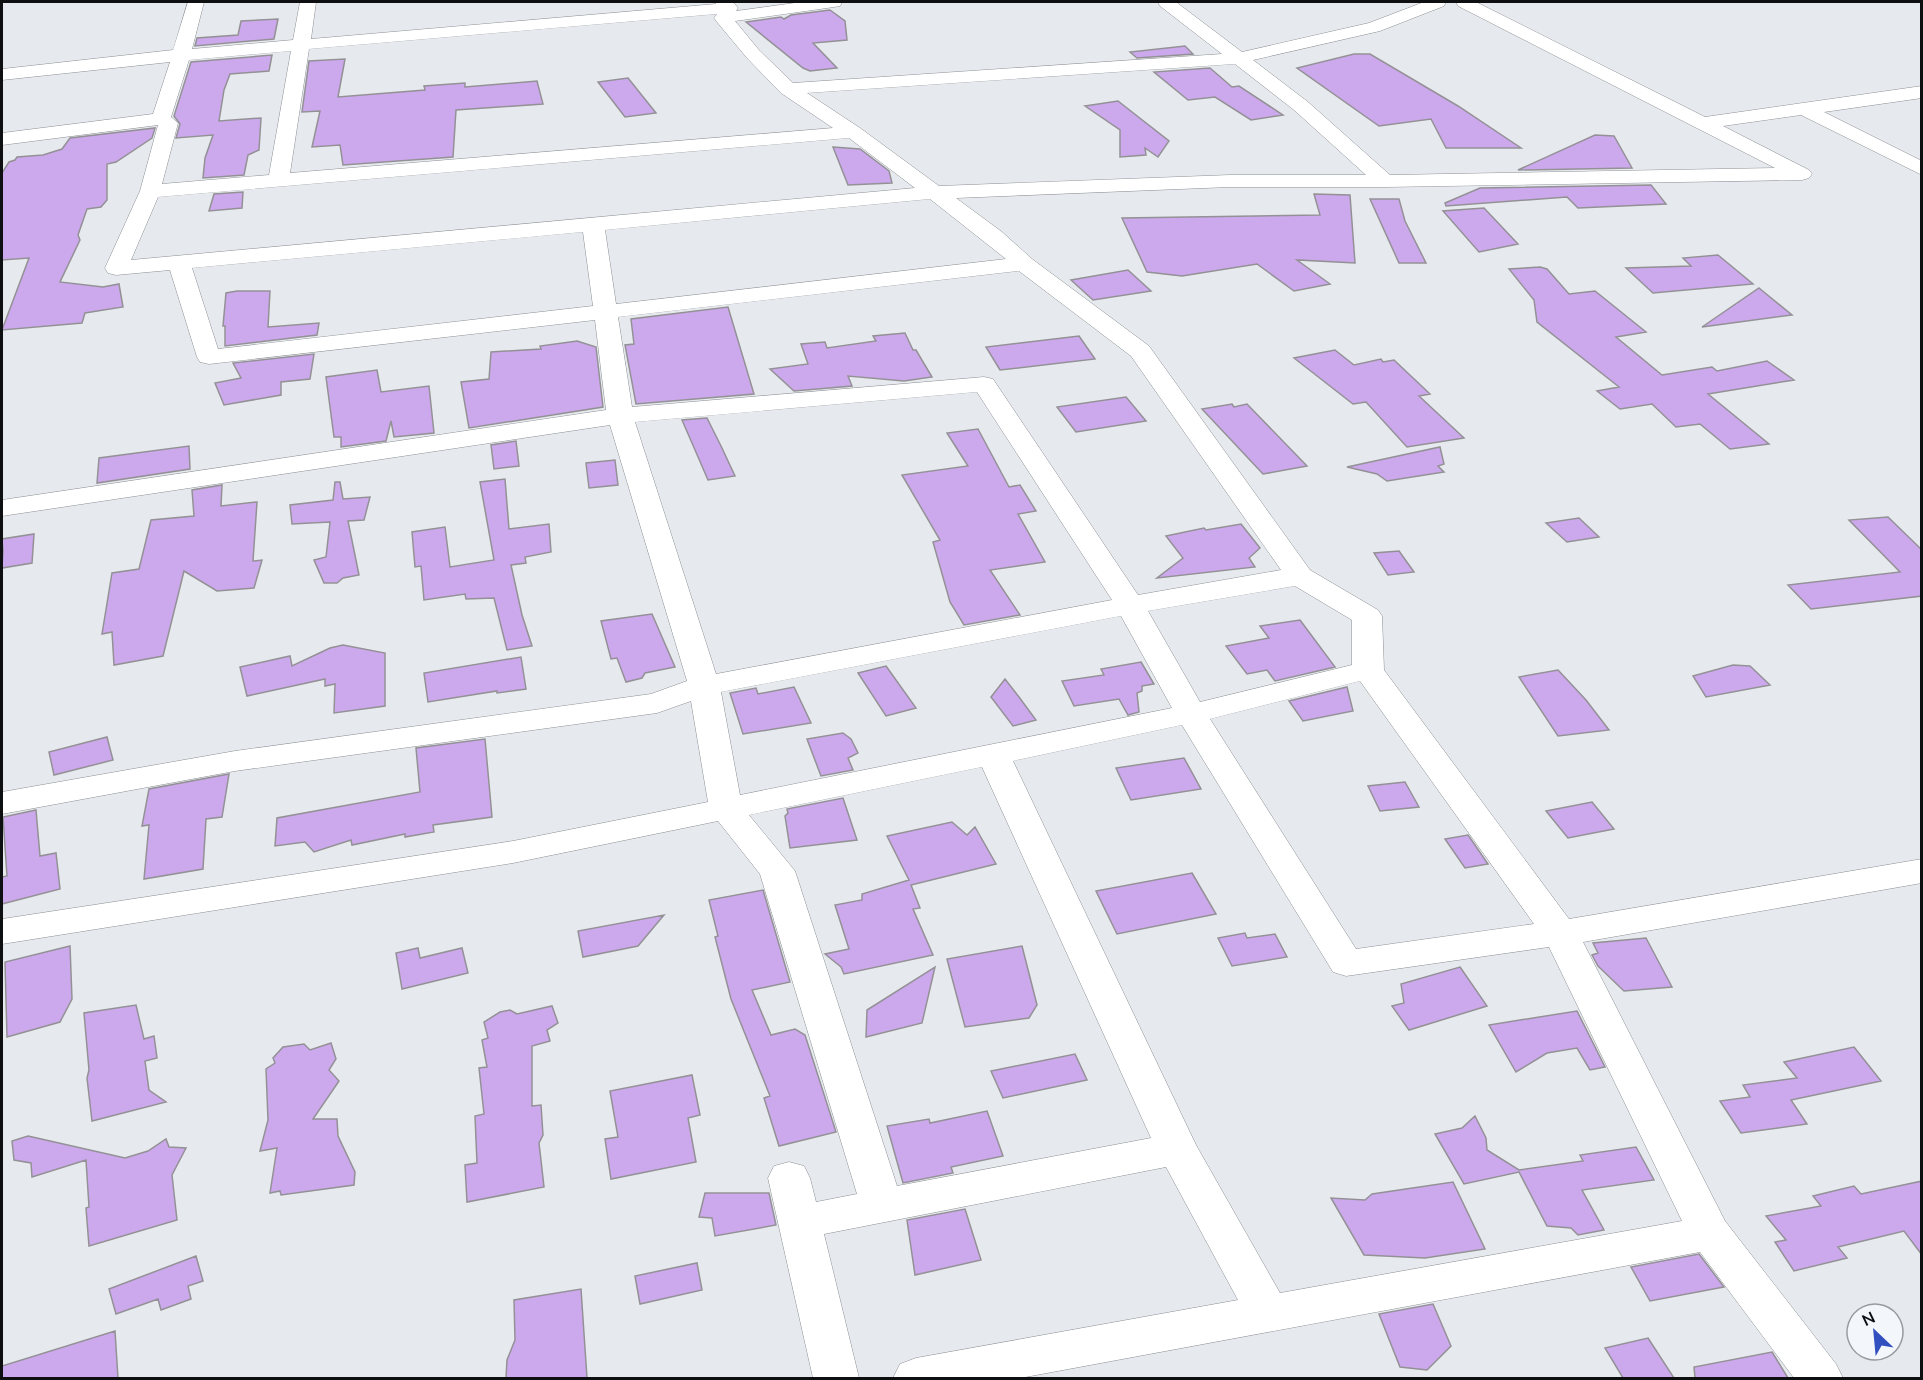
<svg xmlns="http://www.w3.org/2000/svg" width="1923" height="1380" viewBox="0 0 1923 1380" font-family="Mulish,sans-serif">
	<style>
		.building { fill: #cca9ed; stroke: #949196; stroke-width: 1.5 }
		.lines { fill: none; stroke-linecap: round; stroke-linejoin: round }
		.street-casing { stroke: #8c8f93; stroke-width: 1 }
		.street { fill: #fff; fill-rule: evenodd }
	</style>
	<rect width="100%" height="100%" fill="#e6eaee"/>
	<!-- building -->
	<path class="building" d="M 830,10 L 845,21 L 847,40 L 813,43 L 837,68 L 810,71 L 803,68 L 746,22 L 781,17 L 784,19 L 791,15 Z
		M 278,19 L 274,39 L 195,46 L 197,38 L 238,35 L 241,21 Z
		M 1185,46 L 1193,54 L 1137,58 L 1130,52 Z
		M 1354,54 L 1370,54 L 1458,106 L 1521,148 L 1446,148 L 1431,119 L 1379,126 L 1297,68 Z
		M 272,55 L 269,71 L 230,74 L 224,90 L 219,121 L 261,118 L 259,150 L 248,155 L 244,175 L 203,178 L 205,158 L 213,135 L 176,138 L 180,124 L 174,116 L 191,62 Z
		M 345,59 L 338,97 L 425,90 L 424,86 L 465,83 L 465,87 L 537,81 L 543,104 L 456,110 L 453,157 L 343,165 L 340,145 L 312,147 L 320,111 L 302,112 L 309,61 Z
		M 1210,68 L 1232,87 L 1239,86 L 1283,115 L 1251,120 L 1215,97 L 1188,100 L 1154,72 Z
		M 628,78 L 656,113 L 625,117 L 598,82 Z
		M 1118,101 L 1169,141 L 1158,157 L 1145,148 L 1146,155 L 1120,157 L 1120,130 L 1085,106 Z
		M 155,128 L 152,138 L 116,162 L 107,164 L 107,200 L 101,207 L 87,209 L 78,235 L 80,240 L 60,282 L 103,287 L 119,284 L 123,307 L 85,313 L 82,323 L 2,330 L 29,258 L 2,260 L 2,173 L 9,162 L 15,160 L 17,157 L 43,155 L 62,149 L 70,138 Z
		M 1595,135 L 1614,136 L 1632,168 L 1518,170 Z
		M 833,147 L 860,149 L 889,171 L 892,183 L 848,185 Z
		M 1651,185 L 1666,204 L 1578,208 L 1567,197 L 1446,206 L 1445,203 L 1480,188 Z
		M 243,192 L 242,208 L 209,211 L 214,194 Z
		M 1314,194 L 1350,195 L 1355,263 L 1297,260 L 1330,284 L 1294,291 L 1257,264 L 1182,276 L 1147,272 L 1122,218 L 1320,215 Z
		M 1370,199 L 1399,199 L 1405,221 L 1426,263 L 1399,263 Z
		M 1484,208 L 1518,244 L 1479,252 L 1443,211 Z
		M 1718,255 L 1753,284 L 1653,293 L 1626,268 L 1691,266 L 1683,258 Z
		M 1540,267 L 1547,269 L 1569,294 L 1595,291 L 1646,332 L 1616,337 L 1662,375 L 1712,367 L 1717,371 L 1767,361 L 1794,380 L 1708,394 L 1769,444 L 1730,449 L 1700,424 L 1676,427 L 1652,404 L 1620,409 L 1597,391 L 1619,387 L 1537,322 L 1534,300 L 1509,269 Z
		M 1128,270 L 1151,291 L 1093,300 L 1071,280 Z
		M 1759,288 L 1792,315 L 1702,327 Z
		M 237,291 L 270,291 L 268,327 L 319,323 L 317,335 L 225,346 L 225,326 L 223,326 L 226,293 Z
		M 728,307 L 754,394 L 636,404 L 625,345 L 634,344 L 631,319 Z
		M 905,333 L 913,350 L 916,350 L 932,377 L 904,381 L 848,376 L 852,386 L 794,391 L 770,369 L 808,364 L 801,344 L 825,342 L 827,348 L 876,341 L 873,336 Z
		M 1079,336 L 1095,359 L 1000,370 L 986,347 Z
		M 577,341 L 596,347 L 603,407 L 469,428 L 461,382 L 489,379 L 491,352 L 541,349 L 540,346 Z
		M 1335,350 L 1354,365 L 1381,359 L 1383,362 L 1394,360 L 1430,394 L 1419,396 L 1464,438 L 1407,447 L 1366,402 L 1353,404 L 1294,358 Z
		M 314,354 L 310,379 L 281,382 L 281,395 L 224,405 L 215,383 L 241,378 L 233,363 Z
		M 377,370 L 381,392 L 429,386 L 434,433 L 394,437 L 391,421 L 386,441 L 341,447 L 341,437 L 334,437 L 326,377 Z
		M 1126,397 L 1146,421 L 1076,432 L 1057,407 Z
		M 1232,404 L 1234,407 L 1247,404 L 1307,466 L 1263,474 L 1202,409 Z
		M 707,418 L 721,446 L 735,476 L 708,480 L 682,420 Z
		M 978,429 L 1009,487 L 1020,485 L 1036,511 L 1018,514 L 1045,562 L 990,570 L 1020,615 L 964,625 L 950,602 L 933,542 L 940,540 L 902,475 L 968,466 L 947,433 Z
		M 516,441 L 519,466 L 494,469 L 491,445 Z
		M 189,446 L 190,469 L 97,483 L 99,458 Z
		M 1440,447 L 1444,464 L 1438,466 L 1444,472 L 1387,481 L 1377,474 L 1347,467 Z
		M 615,460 L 618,485 L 589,488 L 586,463 Z
		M 505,479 L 509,529 L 549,524 L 551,552 L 525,557 L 526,563 L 511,565 L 522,615 L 532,646 L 507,650 L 494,598 L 466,599 L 465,594 L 424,600 L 421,566 L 415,567 L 412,532 L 445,527 L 450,567 L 494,560 L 480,482 Z
		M 335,482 L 340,482 L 343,499 L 370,497 L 364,520 L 348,521 L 359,575 L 343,578 L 337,583 L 324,583 L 314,560 L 326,557 L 330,522 L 292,524 L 290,505 L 333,500 Z
		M 222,485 L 221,506 L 257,502 L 253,561 L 262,560 L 254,588 L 217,591 L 184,571 L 163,656 L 114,665 L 112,632 L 102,634 L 112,573 L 139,569 L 151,520 L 194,516 L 192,490 Z
		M 1888,517 L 1922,550 L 1922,596 L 1811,609 L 1788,585 L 1900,572 L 1849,520 Z
		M 1579,518 L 1599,537 L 1567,542 L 1546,523 Z
		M 1241,524 L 1260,548 L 1249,558 L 1255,567 L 1157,578 L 1183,558 L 1166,536 L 1204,528 L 1206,530 Z
		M 34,534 L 32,563 L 2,568 L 3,551 L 2,539 Z
		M 1399,551 L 1414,572 L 1388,575 L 1374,553 Z
		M 652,614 L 675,667 L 645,673 L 642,678 L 626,682 L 617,658 L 611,659 L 601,621 Z
		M 1300,620 L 1335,667 L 1275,681 L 1267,670 L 1247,674 L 1226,646 L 1269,638 L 1260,626 Z
		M 343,645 L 385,653 L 385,706 L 334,713 L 335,684 L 325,686 L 325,679 L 247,696 L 240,667 L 290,656 L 292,666 L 330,648 Z
		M 521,657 L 526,689 L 497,693 L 497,691 L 428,702 L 424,673 Z
		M 1141,662 L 1154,684 L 1142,686 L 1142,691 L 1137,693 L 1139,712 L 1128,715 L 1119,699 L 1074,706 L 1062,681 L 1104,675 L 1101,669 Z
		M 1733,665 L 1750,666 L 1770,685 L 1706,697 L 1693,676 Z
		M 886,666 L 916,708 L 886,716 L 858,673 Z
		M 1558,670 L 1586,700 L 1609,730 L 1558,736 L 1519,677 Z
		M 1005,679 L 1019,697 L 1036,720 L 1013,726 L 991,697 Z
		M 794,687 L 811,723 L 743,734 L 730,693 L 756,688 L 758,694 Z
		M 1347,687 L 1353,711 L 1303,721 L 1289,701 Z
		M 843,733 L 851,739 L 858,753 L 848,758 L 853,770 L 821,776 L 807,739 Z
		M 107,737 L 113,760 L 54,775 L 49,752 Z
		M 485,739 L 492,817 L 433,825 L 434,832 L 405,837 L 405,834 L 352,845 L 351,840 L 314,852 L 305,842 L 275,846 L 277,818 L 420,792 L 416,748 Z
		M 1184,758 L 1201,789 L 1131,800 L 1116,768 Z
		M 229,774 L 222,817 L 206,819 L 203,869 L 144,879 L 149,825 L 142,826 L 149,789 Z
		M 1405,782 L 1419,807 L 1380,811 L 1368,786 Z
		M 843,798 L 857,840 L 790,848 L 785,816 L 788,813 L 787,809 Z
		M 1592,802 L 1614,829 L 1568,838 L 1546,811 Z
		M 36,810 L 40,856 L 56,853 L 60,889 L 2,904 L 2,877 L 7,876 L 3,817 Z
		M 952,822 L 967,835 L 975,827 L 996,864 L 911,885 L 920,908 L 913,909 L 933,955 L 844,974 L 841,967 L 825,954 L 849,949 L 835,905 L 862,900 L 862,894 L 909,880 L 887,836 Z
		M 1468,835 L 1488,864 L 1465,868 L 1445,839 Z
		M 1192,873 L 1216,914 L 1117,934 L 1096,891 Z
		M 763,890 L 790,982 L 752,990 L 771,1035 L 795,1029 L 805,1035 L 836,1132 L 779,1146 L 764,1098 L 770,1096 L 731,999 L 715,937 L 718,936 L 709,900 Z
		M 664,915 L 638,946 L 583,957 L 578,931 Z
		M 1245,933 L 1247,938 L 1275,934 L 1287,957 L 1232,966 L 1218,938 Z
		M 1646,938 L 1672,987 L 1624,991 L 1598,966 L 1592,955 L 1598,953 L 1593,943 Z
		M 70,946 L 72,999 L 60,1022 L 7,1037 L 5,962 Z
		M 1022,946 L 1037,1005 L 1029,1018 L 965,1027 L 947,959 Z
		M 418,948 L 420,958 L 462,948 L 468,973 L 402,989 L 396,953 Z
		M 935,967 L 922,1023 L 866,1037 L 867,1010 Z
		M 1460,967 L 1487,1006 L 1409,1030 L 1392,1006 L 1404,1003 L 1401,984 Z
		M 136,1005 L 144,1039 L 154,1036 L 157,1058 L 145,1061 L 149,1090 L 166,1102 L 92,1121 L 87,1078 L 89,1070 L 84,1013 Z
		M 552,1006 L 558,1023 L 547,1030 L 550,1041 L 532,1046 L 532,1106 L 541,1105 L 543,1135 L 539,1143 L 544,1187 L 467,1202 L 465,1165 L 477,1163 L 475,1116 L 484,1114 L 479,1068 L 487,1067 L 482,1040 L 488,1038 L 484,1022 L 500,1012 L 510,1010 L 517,1014 Z
		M 1577,1011 L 1605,1067 L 1590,1070 L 1577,1048 L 1547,1053 L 1516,1072 L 1489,1025 Z
		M 331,1043 L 336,1059 L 329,1070 L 339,1081 L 313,1119 L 337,1119 L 338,1136 L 355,1172 L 354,1185 L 281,1195 L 280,1191 L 270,1193 L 277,1148 L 260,1151 L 268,1120 L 266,1069 L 275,1063 L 273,1058 L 283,1047 L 304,1044 L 310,1050 Z
		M 1854,1047 L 1881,1081 L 1791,1100 L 1807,1124 L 1741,1133 L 1720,1101 L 1750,1097 L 1743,1085 L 1797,1078 L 1784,1062 Z
		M 1075,1054 L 1087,1080 L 1003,1098 L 991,1071 Z
		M 692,1075 L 700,1115 L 688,1118 L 696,1162 L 611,1179 L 605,1139 L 618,1137 L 610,1091 Z
		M 987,1111 L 1003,1156 L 951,1167 L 953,1173 L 903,1183 L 887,1126 L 929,1119 L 930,1123 Z
		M 1475,1116 L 1486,1138 L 1487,1150 L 1519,1170 L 1583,1161 L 1580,1155 L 1636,1147 L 1654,1180 L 1582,1190 L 1604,1230 L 1578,1235 L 1571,1228 L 1547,1226 L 1519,1172 L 1464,1184 L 1435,1134 L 1462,1128 Z
		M 28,1136 L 125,1158 L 148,1151 L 166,1139 L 169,1147 L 186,1148 L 172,1175 L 177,1220 L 89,1246 L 86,1208 L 89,1207 L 86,1160 L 32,1177 L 31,1163 L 14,1160 L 12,1141 Z
		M 1922,1181 L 1922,1255 L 1904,1231 L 1838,1247 L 1847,1258 L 1794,1271 L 1775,1242 L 1786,1240 L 1766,1216 L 1821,1206 L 1813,1196 L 1854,1186 L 1861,1194 Z
		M 1453,1182 L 1485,1249 L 1425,1258 L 1364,1255 L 1331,1198 L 1365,1200 L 1372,1194 Z
		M 705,1193 L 769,1193 L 776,1225 L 715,1236 L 712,1218 L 699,1217 Z
		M 965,1209 L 981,1260 L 915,1275 L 907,1220 Z
		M 1699,1254 L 1724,1287 L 1650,1301 L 1631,1267 Z
		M 196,1256 L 203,1281 L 188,1286 L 191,1299 L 161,1310 L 158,1299 L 116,1314 L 109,1289 Z
		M 697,1263 L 702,1290 L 640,1304 L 635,1276 Z
		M 581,1289 L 587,1378 L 506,1378 L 507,1360 L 515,1340 L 514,1300 Z
		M 1433,1304 L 1451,1346 L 1427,1370 L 1400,1367 L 1379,1314 Z
		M 115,1331 L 118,1378 L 2,1378 L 2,1366 Z
		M 1648,1338 L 1674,1378 L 1623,1378 L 1605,1348 Z
		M 1772,1352 L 1788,1378 L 1695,1378 L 1694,1367 Z"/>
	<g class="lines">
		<!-- street casing -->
		<g class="street-casing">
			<path id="street" d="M 188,2 L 204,2 L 192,49 L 293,40 L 300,2 L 316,2 L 311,39 L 716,4 L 715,2 L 733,2 L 738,8 L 736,11 L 802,2 L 842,2 L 840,6 L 834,7 L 735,21 L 759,50 L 793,83 L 1222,54 L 1160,6 L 1158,2 L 1176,2 L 1242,52 L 1369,23 L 1424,2 L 1446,2 L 1444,6 L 1380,31 L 1253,60 L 1308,102 L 1390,175 L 1775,168 L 1458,6 L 1456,2 L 1476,2 L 1705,117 L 1922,86 L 1922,98 L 1824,112 L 1922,161 L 1922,175 L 1801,115 L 1723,126 L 1809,170 L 1812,174 L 1809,178 L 1802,180 L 1385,187 L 1230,187 L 956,198 L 1002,232 L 1032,259 L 1149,346 L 1310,570 L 1378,610 L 1382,616 L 1384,670 L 1569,919 L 1922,859 L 1922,883 L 1583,942 L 1725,1221 L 1836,1364 L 1843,1378 L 1794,1378 L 1700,1252 L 1020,1378 L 893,1378 L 900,1364 L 916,1358 L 1238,1300 L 1166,1167 L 824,1234 L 859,1378 L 813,1378 L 768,1178 L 774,1166 L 789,1162 L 804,1166 L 810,1178 L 816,1202 L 857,1194 L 760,874 L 718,821 L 513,863 L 2,944 L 2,919 L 513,841 L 708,802 L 691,701 L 657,713 L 235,771 L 2,814 L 2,792 L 235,751 L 651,694 L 687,681 L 610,425 L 2,516 L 2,500 L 606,410 L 595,320 L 209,364 L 200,362 L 197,357 L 170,270 L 116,275 L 108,273 L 105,268 L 140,191 L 158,125 L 2,145 L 2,133 L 153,114 L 170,62 L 2,80 L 2,69 L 173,50 ZM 717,14 L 714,18 L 717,22 L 747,58 L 781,93 L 833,128 L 290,173 L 309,49 ZM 291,51 L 269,175 L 162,184 L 178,123 L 171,117 L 189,60 ZM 1235,64 L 1294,110 L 1366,175 L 1230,175 L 939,186 L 860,128 L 807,93 ZM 849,138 L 915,188 L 131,260 L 158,197 ZM 930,199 L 1006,259 L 616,304 L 605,230 ZM 583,232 L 593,306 L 218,349 L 192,268 ZM 1019,271 L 1131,356 L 1281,570 L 1138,595 L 993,379 L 984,377 L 632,407 L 618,317 ZM 977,392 L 1112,600 L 716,674 L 635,422 ZM 1295,586 L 1352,620 L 1352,665 L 1200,702 L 1148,611 ZM 1121,616 L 1172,708 L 740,795 L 721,692 ZM 1360,681 L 1534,924 L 1356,949 L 1210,719 ZM 1182,725 L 1333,972 L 1346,976 L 1549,947 L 1682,1221 L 1280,1293 L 1196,1145 L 1013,761 ZM 982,767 L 1151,1138 L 897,1186 L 795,871 L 749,815 Z"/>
		</g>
		<!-- street -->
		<use href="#street" class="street"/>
	</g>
	<!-- border -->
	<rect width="1923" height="1380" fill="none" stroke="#0d0f10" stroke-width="6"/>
	<!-- north arrow -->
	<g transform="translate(1875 1332) rotate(334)"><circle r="28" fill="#f3f7fc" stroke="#979a9e" stroke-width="1.5"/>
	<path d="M0-4.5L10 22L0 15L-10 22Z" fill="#324fc0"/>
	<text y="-9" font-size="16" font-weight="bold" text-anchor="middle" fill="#0d0f10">N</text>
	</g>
</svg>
